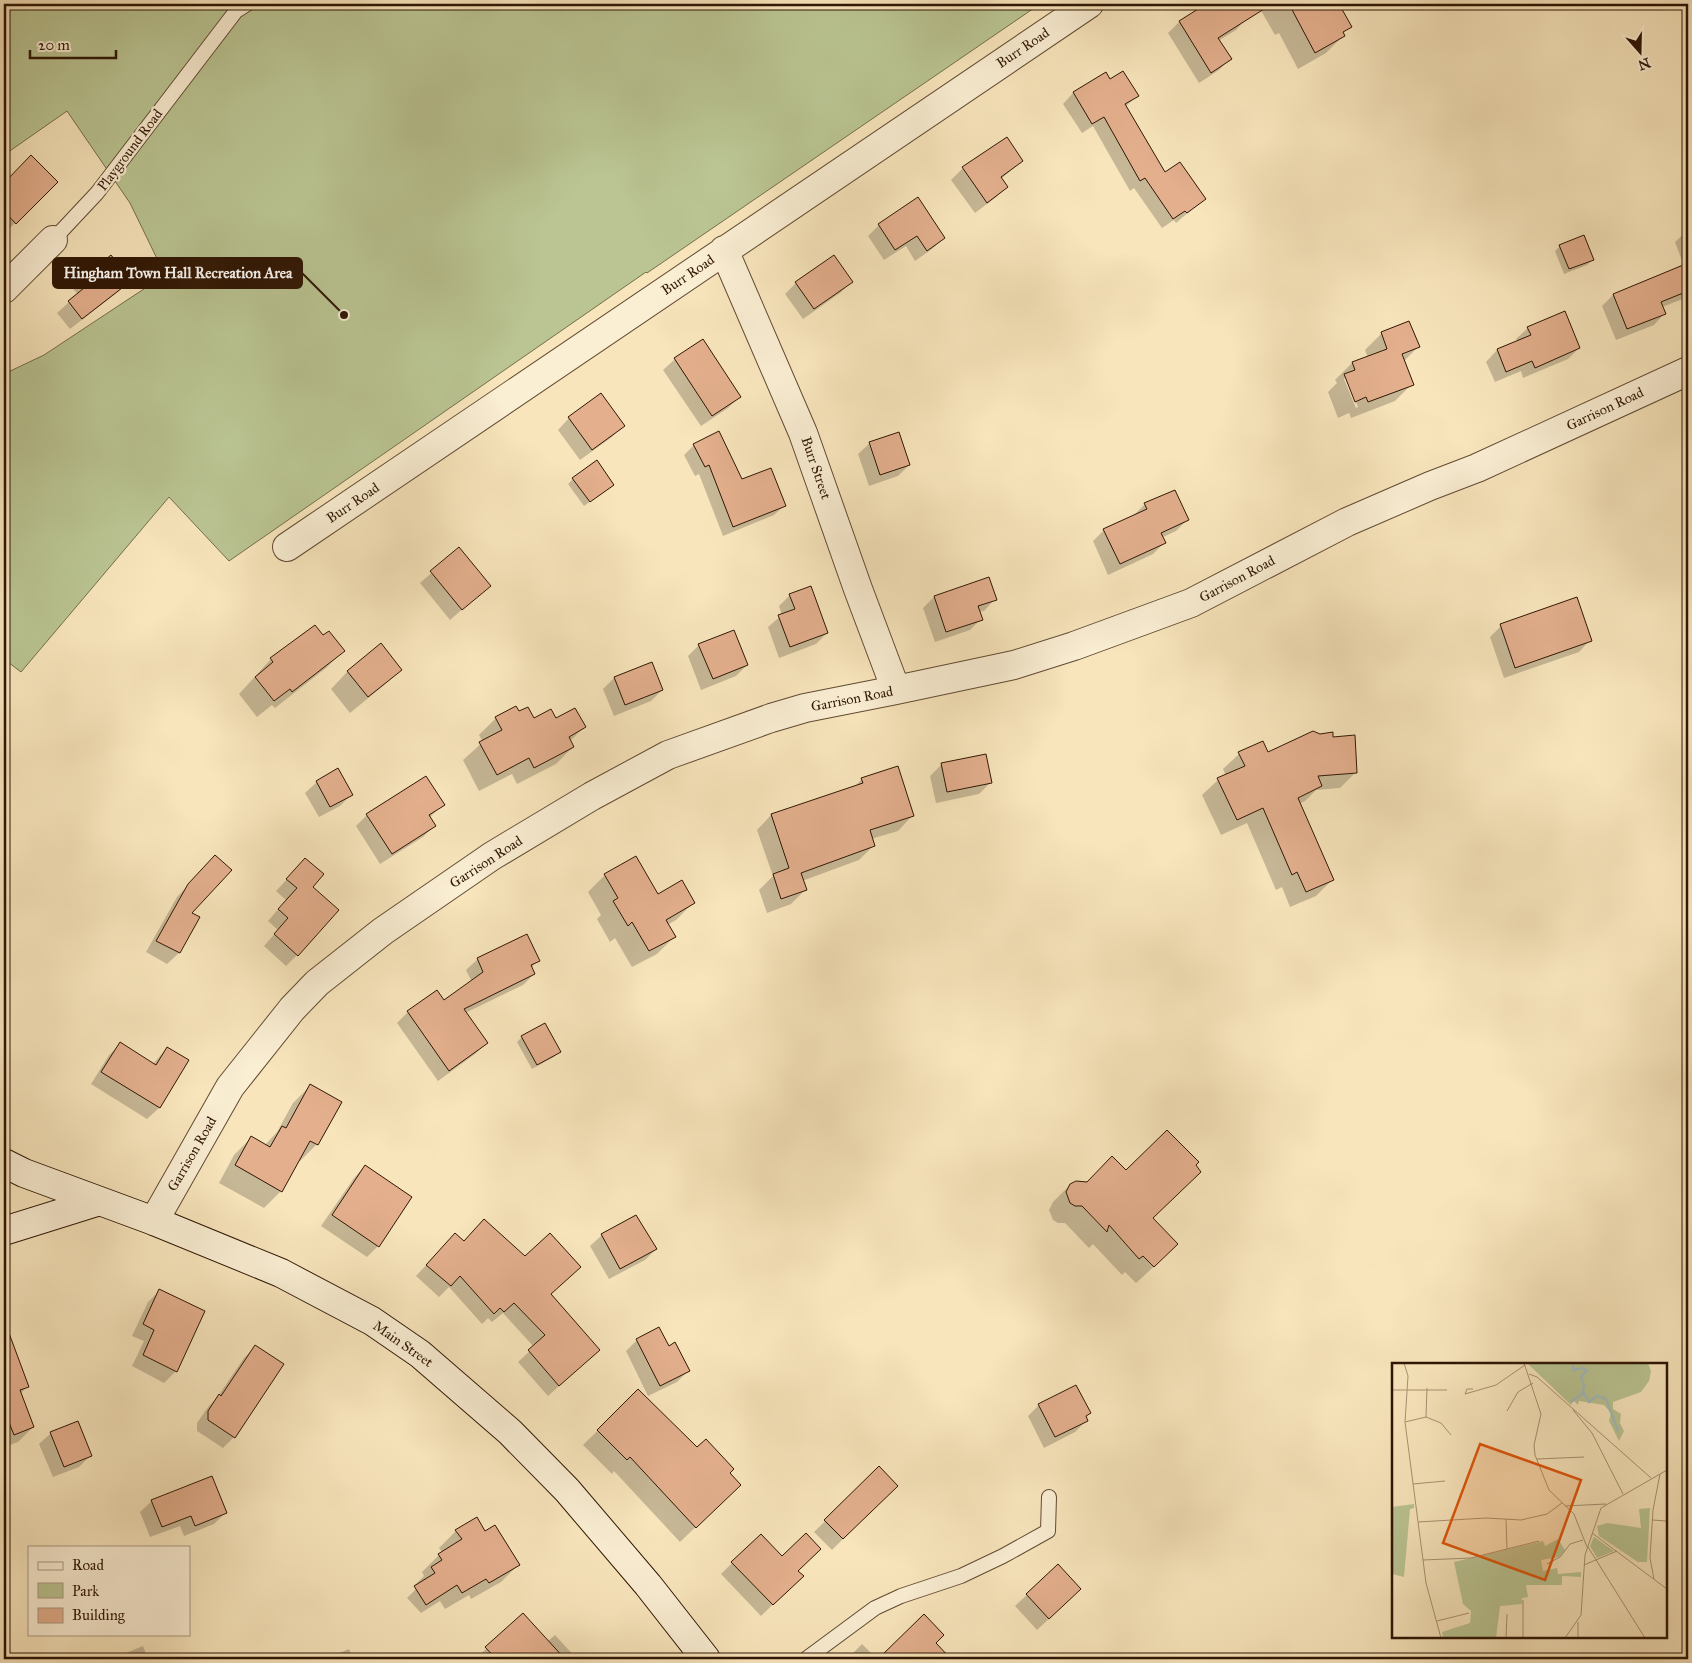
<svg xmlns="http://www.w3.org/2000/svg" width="1692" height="1663" viewBox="0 0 1692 1663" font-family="'IM FELL Great Primer',serif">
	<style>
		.green { fill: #bac593; stroke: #746e4c }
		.shadow { fill: #0003; fill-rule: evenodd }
		.building { fill: #e3af8d; stroke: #2f1604 }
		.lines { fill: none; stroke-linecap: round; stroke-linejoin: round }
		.lane-casing { stroke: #614a32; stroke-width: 16 }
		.street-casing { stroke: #614a32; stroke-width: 30 }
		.secondary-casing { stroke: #2f1604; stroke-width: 30 }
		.lane { stroke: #faeed3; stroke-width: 14 }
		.street { stroke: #faeed3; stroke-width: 28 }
		.secondary { stroke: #faeed3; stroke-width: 28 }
		.labels { text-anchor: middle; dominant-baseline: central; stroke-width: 4.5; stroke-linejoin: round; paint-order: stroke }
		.street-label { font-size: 14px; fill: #2f1604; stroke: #faeed3 }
		.inset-river { fill: none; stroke: #a3bcbc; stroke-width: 2.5 }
		.inset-road { fill: none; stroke: #a89272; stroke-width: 1 }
		.view { fill: #df560c; fill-opacity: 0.15; stroke: #df560c; stroke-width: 2.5 }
		.inset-edge { fill: none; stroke: #2f1604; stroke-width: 2.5 }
		.leader { fill: none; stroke: #2f1604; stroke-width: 2 }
		.callout-dot { fill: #2f1604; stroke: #faeed3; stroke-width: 2 }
		.callout { fill: #2f1604; stroke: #2f1604; stroke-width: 2 }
		.callout-label { font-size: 15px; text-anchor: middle; font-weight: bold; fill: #fff }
	</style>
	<rect width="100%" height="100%" fill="#f8e5bc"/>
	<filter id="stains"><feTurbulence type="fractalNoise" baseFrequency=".004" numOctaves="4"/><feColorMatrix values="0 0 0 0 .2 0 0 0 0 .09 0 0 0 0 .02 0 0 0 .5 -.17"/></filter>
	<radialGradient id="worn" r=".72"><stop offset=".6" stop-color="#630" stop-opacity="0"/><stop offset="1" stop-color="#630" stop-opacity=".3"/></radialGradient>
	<!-- green -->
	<path class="green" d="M 4,4 L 1040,4 L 647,273 L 646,272 L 229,561 L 169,497 L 21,672 L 4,659 L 4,374 L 44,355 L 165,275 L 130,203 L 67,111 L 4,155 Z"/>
	<!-- shadow -->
	<path class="shadow" d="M 1208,4 L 1238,4 L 1247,18 L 1236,30 L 1218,41 L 1230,59 L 1219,70 L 1199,83 L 1168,33 L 1179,22 Z
		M 1262,4 L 1338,4 L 1350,26 L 1342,34 L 1343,36 L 1326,53 L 1298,69 L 1279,33 L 1275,35 L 1259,7 Z
		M 1105,74 L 1109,81 L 1137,96 L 1125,107 L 1165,173 L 1204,199 L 1176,223 L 1174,220 L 1162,228 L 1134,188 L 1130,191 L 1093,126 L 1082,133 L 1063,104 L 1073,93 Z
		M 983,154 L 1022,161 L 1001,179 L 1007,187 L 995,198 L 975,213 L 951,180 L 963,168 Z
		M 31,157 L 56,182 L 4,234 L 4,184 Z
		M 879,225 L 944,238 L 932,249 L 915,261 L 906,246 L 884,260 L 868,236 Z
		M 1688,230 L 1688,297 L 1662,307 L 1665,313 L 1654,325 L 1616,340 L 1602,306 L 1613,295 L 1684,266 L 1675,242 Z
		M 1560,246 L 1592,260 L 1587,265 L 1564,274 L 1555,251 Z
		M 111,257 L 129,281 L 118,292 L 70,329 L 57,313 L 78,294 L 73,289 Z
		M 851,282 L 840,293 L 803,319 L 785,294 L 796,283 Z
		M 1564,313 L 1579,348 L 1568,359 L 1523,378 L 1521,371 L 1495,382 L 1486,362 L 1497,350 L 1518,342 L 1516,339 L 1528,328 Z
		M 1382,333 L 1418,347 L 1403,362 L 1412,384 L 1395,401 L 1351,418 L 1349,413 L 1338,418 L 1328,392 L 1337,383 L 1335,380 L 1352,363 L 1368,358 L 1365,350 ZM 1346,377 L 1358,407 L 1356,408 L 1344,379 Z
		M 675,359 L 739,397 L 728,408 L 701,426 L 663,370 Z
		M 569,418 L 623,425 L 612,437 L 580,460 L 558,430 Z
		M 870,443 L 909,465 L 898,476 L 869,486 L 858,454 Z
		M 694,445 L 742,480 L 784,506 L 774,515 L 723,536 L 699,474 L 695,476 L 684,455 Z
		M 573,479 L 613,485 L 584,506 L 568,484 Z
		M 1145,504 L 1187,520 L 1176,531 L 1161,538 L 1164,543 L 1153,554 L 1108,575 L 1093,541 L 1104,530 L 1134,515 Z
		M 459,549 L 489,586 L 450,620 L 420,583 Z
		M 988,579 L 995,599 L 984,611 L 979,612 L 981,619 L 970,630 L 935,642 L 923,608 L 934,597 Z
		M 790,595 L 827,633 L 816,644 L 779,658 L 768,627 L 782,615 L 779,606 Z
		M 1501,626 L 1590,640 L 1579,652 L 1504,678 L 1490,637 Z
		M 323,637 L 343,651 L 326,668 L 275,708 L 272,705 L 257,717 L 239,694 L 271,659 Z
		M 381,645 L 400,670 L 383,686 L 350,713 L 331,689 L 347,672 Z
		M 699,645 L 747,665 L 736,676 L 701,690 L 688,656 Z
		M 614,678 L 662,690 L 651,701 L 614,716 L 603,689 Z
		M 518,713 L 533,720 L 555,720 L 584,727 L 570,741 L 573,747 L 556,764 L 517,784 L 512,774 L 479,791 L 463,760 L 483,742 L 479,735 L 496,718 Z
		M 1332,738 L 1356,772 L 1340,788 L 1316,790 L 1305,801 L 1299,804 L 1332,880 L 1316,896 L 1290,907 L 1282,887 L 1276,890 L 1247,823 L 1221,835 L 1202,795 L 1218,780 L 1226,776 L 1223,769 L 1239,754 L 1267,754 Z
		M 942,764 L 990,783 L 979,794 L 936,803 L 930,776 Z
		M 337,769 L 351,795 L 340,806 L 319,817 L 305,793 L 317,782 Z
		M 426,777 L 443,805 L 429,818 L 434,826 L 423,837 L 380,864 L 356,826 L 367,815 Z
		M 862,779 L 912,816 L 898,831 L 871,839 L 874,845 L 859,860 L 802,881 L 805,890 L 791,904 L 767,913 L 759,890 L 773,876 L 757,830 L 771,815 L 853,788 Z
		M 305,860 L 311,887 L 297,955 L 286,966 L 264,946 L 278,930 L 268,921 L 286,900 L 276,891 Z
		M 204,868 L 190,913 L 198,917 L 179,953 L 167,964 L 146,952 L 177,897 Z
		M 605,875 L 657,896 L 693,903 L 676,920 L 667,925 L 674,937 L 657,954 L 632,967 L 615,938 L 610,942 L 597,919 L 601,915 L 588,892 Z
		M 478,959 L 539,960 L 531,968 L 534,974 L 523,985 L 465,1013 L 486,1043 L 475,1054 L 438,1081 L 397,1023 L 408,1012 L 444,1002 L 472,982 L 466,970 Z
		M 522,1037 L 559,1051 L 554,1057 L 532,1069 L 517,1042 Z
		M 120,1044 L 153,1064 L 167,1048 L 187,1061 L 159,1108 L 147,1119 L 91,1084 L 109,1055 Z
		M 310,1086 L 317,1144 L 300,1161 L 298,1160 L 281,1191 L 264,1208 L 219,1183 L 234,1155 L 251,1138 L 265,1145 L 277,1132 L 293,1103 Z
		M 365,1166 L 378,1246 L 367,1257 L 321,1226 L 354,1178 Z
		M 1070,1185 L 1152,1218 L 1160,1261 L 1136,1283 L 1125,1272 L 1122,1275 L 1093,1244 L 1089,1248 L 1065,1223 L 1058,1223 L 1053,1220 L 1049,1210 L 1053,1202 Z
		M 602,1235 L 656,1249 L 645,1260 L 609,1279 L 590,1246 Z
		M 463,1242 L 525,1258 L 550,1295 L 599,1350 L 548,1396 L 518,1362 L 534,1347 L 503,1313 L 492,1322 L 488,1318 L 482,1324 L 449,1287 L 439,1297 L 416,1276 L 444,1246 Z
		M 159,1291 L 204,1312 L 176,1371 L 164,1383 L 132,1366 L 144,1341 L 132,1336 L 148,1302 Z
		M 9,1338 L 28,1386 L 20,1394 L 33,1427 L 18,1442 L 4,1447 L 4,1340 Z
		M 637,1340 L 668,1347 L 688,1371 L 677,1382 L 648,1396 L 626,1351 Z
		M 255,1347 L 282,1365 L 234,1437 L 223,1448 L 197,1431 L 197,1423 L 208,1407 L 216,1399 L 244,1358 Z
		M 638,1391 L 697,1449 L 728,1474 L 724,1500 L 680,1542 L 614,1471 L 612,1474 L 583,1445 Z
		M 1039,1405 L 1089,1413 L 1085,1417 L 1086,1421 L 1075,1432 L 1044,1448 L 1028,1416 Z
		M 51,1433 L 90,1456 L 79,1467 L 53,1477 L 39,1444 Z
		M 879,1468 L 896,1486 L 832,1550 L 814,1532 Z
		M 152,1501 L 225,1513 L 214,1524 L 184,1536 L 180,1526 L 150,1537 L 140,1512 Z
		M 456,1531 L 485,1533 L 518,1565 L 501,1582 L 471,1599 L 469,1595 L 445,1609 L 440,1601 L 421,1613 L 407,1598 L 417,1588 L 415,1585 L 424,1576 L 422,1572 L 442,1552 L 439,1548 Z
		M 732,1563 L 797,1571 L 791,1587 L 761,1616 L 721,1574 Z
		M 1058,1566 L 1069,1600 L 1037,1630 L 1015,1606 Z
		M 523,1615 L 547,1642 L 555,1635 L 577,1659 L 475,1659 Z
		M 862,1644 L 877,1659 L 839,1659 L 846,1652 L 850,1656 Z
		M 143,1646 L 148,1659 L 111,1659 Z
		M 349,1649 L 354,1659 L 325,1659 Z"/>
	<!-- building -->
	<path class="building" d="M 1206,4 L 1272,4 L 1218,38 L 1232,59 L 1211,73 L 1179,21 Z
		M 1289,4 L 1339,4 L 1352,27 L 1343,32 L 1345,36 L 1315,53 Z
		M 1123,71 L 1139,96 L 1125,104 L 1165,172 L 1180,162 L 1206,199 L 1187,213 L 1185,211 L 1173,219 L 1145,178 L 1140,181 L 1104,117 L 1092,124 L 1073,92 L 1106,72 L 1110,79 Z
		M 1007,137 L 1023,161 L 1001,177 L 1008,187 L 987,203 L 962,167 Z
		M 31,155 L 58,182 L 16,224 L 4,211 L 4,183 Z
		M 918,197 L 945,238 L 927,251 L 917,236 L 895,250 L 878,224 Z
		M 1584,235 L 1594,260 L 1569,269 L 1559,245 Z
		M 111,255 L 131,281 L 82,319 L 68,301 L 89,284 L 84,277 Z
		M 834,255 L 853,282 L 814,309 L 795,282 Z
		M 1688,263 L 1688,291 L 1661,302 L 1666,314 L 1627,329 L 1613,294 Z
		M 1565,311 L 1580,348 L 1535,368 L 1532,361 L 1506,372 L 1497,349 L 1531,335 L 1527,327 Z
		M 1409,321 L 1420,347 L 1402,354 L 1414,385 L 1368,402 L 1366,397 L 1355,402 L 1344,374 L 1355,370 L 1352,362 L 1387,349 L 1381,332 Z
		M 703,339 L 741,397 L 712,416 L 674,358 Z
		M 601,393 L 625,426 L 592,450 L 568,417 Z
		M 719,431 L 742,479 L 771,468 L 786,506 L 733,527 L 709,465 L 705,467 L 693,444 Z
		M 899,432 L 910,465 L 880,475 L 869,442 Z
		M 597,460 L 614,485 L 590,502 L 572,478 Z
		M 1175,490 L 1189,520 L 1161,533 L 1166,543 L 1120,564 L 1103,529 L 1147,509 L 1144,503 Z
		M 459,547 L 491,586 L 462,610 L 430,571 Z
		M 989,577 L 997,600 L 978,606 L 983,620 L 946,632 L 934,596 Z
		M 811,586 L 828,633 L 790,647 L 778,615 L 795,609 L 789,594 Z
		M 1577,597 L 1592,641 L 1515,668 L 1500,624 Z
		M 315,625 L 323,635 L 329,631 L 345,651 L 292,692 L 290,689 L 274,701 L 255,677 L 273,662 L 270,658 Z
		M 734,630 L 748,665 L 713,679 L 698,644 Z
		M 381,643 L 402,670 L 368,697 L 347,671 Z
		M 652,662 L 663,690 L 625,705 L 614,677 Z
		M 516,706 L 519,711 L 528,707 L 534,718 L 551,709 L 556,718 L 575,708 L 586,727 L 569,737 L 574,747 L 534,768 L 529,758 L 497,775 L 479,742 L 502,730 L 495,717 Z
		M 1313,731 L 1320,734 L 1333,732 L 1333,737 L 1355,735 L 1357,773 L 1318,776 L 1322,786 L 1298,798 L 1334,880 L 1306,892 L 1297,872 L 1292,875 L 1263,808 L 1237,820 L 1217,778 L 1245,766 L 1238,752 L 1263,741 L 1268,752 Z
		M 986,754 L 992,783 L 947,792 L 941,763 Z
		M 898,766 L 914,816 L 870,830 L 875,846 L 801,873 L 807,890 L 781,899 L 773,874 L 789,868 L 771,814 L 863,783 L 861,778 Z
		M 338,768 L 353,795 L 330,807 L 316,781 Z
		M 426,776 L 445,805 L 429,815 L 436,826 L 392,854 L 366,814 Z
		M 215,855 L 232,870 L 192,913 L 200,917 L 180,953 L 156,941 L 188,884 Z
		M 636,856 L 658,894 L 682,880 L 695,903 L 666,920 L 676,937 L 649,951 L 632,922 L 628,926 L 613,901 L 618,898 L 604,874 Z
		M 305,858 L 324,874 L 313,887 L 339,910 L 298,956 L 274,934 L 288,918 L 278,909 L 297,888 L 286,879 Z
		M 527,934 L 540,961 L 531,965 L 535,974 L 464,1009 L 488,1043 L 449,1071 L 407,1011 L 437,990 L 444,1000 L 483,972 L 477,958 Z
		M 545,1023 L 561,1052 L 537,1065 L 521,1036 Z
		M 120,1042 L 156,1065 L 167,1047 L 189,1060 L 160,1108 L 101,1072 Z
		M 310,1084 L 342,1102 L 318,1145 L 310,1141 L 282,1192 L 235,1165 L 251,1136 L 270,1147 L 282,1126 L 286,1128 Z
		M 1167,1130 L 1199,1162 L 1196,1165 L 1201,1172 L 1153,1218 L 1178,1244 L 1154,1267 L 1143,1256 L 1139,1259 L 1109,1225 L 1107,1232 L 1082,1206 L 1075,1206 L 1070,1203 L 1066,1192 L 1070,1184 L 1076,1181 L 1087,1182 L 1112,1156 L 1126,1170 Z
		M 365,1165 L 412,1197 L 379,1247 L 332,1215 Z
		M 636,1215 L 657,1249 L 620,1269 L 601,1234 Z
		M 484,1219 L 525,1256 L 550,1233 L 581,1267 L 551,1294 L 600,1350 L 559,1386 L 528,1350 L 545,1335 L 514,1303 L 504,1312 L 500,1308 L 494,1314 L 460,1276 L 451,1286 L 426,1265 L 455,1233 L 464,1241 Z
		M 159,1289 L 205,1311 L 177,1372 L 143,1355 L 154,1330 L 143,1324 Z
		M 4,1325 L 6,1325 L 29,1387 L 20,1390 L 34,1427 L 14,1435 L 4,1410 Z
		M 659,1327 L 669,1346 L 675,1342 L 690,1371 L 660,1386 L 636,1339 Z
		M 255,1345 L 284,1364 L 235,1438 L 208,1420 L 208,1411 L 219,1394 L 221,1396 Z
		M 1076,1385 L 1091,1413 L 1086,1416 L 1088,1421 L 1055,1437 L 1038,1404 Z
		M 638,1389 L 697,1447 L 706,1439 L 734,1469 L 730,1473 L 741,1485 L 696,1528 L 630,1457 L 627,1460 L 597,1430 Z
		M 78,1421 L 92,1456 L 64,1467 L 50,1432 Z
		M 879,1466 L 898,1486 L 843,1539 L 824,1520 Z
		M 212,1476 L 227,1513 L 195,1526 L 191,1516 L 162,1527 L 151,1500 Z
		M 477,1517 L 485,1531 L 495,1525 L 520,1565 L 489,1583 L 486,1579 L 462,1593 L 457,1585 L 426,1605 L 414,1586 L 435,1573 L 431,1567 L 442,1560 L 438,1554 L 462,1539 L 455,1530 Z
		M 806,1533 L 821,1549 L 798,1571 L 804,1576 L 773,1605 L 731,1562 L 761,1534 L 782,1556 Z
		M 1058,1564 L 1081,1589 L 1049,1619 L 1026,1594 Z
		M 523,1613 L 565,1659 L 496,1659 L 485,1647 Z
		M 924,1614 L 944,1635 L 936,1643 L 951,1659 L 878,1659 Z"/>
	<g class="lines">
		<!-- lane casing -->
		<g class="lane-casing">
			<path id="lane" d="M 53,240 L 97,193 L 236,11 L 247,4
				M 806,1659 L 875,1608 L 901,1596 L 961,1576 L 1003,1556 L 1048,1531 L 1049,1497"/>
		</g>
		<!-- street casing -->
		<g class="street-casing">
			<path id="street" d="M 724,250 L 803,433 L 858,589 L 896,690
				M 4,289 L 53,240
				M 287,547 L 1089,4
				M 154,1221 L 230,1087 L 292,1009 L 317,983 L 383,931 L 492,856 L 592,796 L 668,755 L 771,718 L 805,708 L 896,690 L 1014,665 L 1074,646 L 1191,603 L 1347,522 L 1430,486 L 1477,468 L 1688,371"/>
		</g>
		<!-- secondary casing -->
		<g class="secondary-casing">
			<path id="secondary" d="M 4,1163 L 24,1173 L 154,1221 L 281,1273 L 372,1321 L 420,1354 L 510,1432 L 567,1490 L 648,1585 L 706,1659
				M 4,1231 L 100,1201"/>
		</g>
		<!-- lane -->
		<use href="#lane" class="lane"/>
		<!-- street -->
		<use href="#street" class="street"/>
		<!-- secondary -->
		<use href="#secondary" class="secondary"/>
	</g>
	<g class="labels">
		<!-- street labels -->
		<g class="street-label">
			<text transform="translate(1023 48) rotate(-34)">Burr Road</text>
			<text transform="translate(130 150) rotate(-53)">Playground Road</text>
			<text transform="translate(688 275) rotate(-34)">Burr Road</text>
			<text transform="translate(1605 409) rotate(-25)">Garrison Road</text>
			<text transform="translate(816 468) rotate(71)">Burr Street</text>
			<text transform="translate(353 503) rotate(-34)">Burr Road</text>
			<text transform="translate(1237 579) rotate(-28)">Garrison Road</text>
			<text transform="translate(852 699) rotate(-11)">Garrison Road</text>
			<text transform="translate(486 862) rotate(-33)">Garrison Road</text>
			<text transform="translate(192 1154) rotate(-60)">Garrison Road</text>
			<text transform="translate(403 1344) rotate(35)">Main Street</text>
		</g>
	</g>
	<!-- overview -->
	<g transform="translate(1392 1363)">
		<rect width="275" height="275" fill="#f8e5bc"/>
		<path d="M 135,0 L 256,0 L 259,8 L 257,18 L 249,29 L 221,39 L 221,46 L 229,51 L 228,60 L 232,68 L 227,78 L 217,58 L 219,50 L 212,42 L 187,38 L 186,42 L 181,37 L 179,42 ZM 22,141 L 22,145 L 18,146 L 12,214 L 0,211 L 0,144 ZM 258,145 L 255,199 L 246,199 L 207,173 L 205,163 L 215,160 L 249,165 L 247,146 ZM 202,174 L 222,188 L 205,195 L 198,183 ZM 166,176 L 173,187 L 167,194 L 149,197 L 151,208 L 165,205 L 166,211 L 189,209 L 189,214 L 170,213 L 170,222 L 134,222 L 136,234 L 130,235 L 130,241 L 108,243 L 104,275 L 51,275 L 50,269 L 78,260 L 79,248 L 71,241 L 62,199 L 151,178 L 153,183 Z" fill="#bac593"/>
		<path class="inset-river" d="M 191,29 L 197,39 L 205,33 L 214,36 L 226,68M 179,39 L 190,31 L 192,23 L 189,13 L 195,8 L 191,5 L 181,7 L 181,2"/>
		<path class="inset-road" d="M 12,0 L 16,13 L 13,59 L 34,220 L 49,275M 132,0 L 149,51 L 142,82 L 143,92 L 157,127 L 182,151 L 195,184M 137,11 L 145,14 L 259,115M 81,26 L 75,26 L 73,31 L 104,22 L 133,2M 0,27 L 55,27M 181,47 L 200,70 L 231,131M 115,48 L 126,29 L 141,20M 34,54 L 49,60 L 59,72M 13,59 L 34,54 L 35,25M 145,96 L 192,94M 21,121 L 53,118M 173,143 L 214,141M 114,156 L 115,186M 260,157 L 275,158M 26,159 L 94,155 L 129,157 L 155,151 L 170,140M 200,170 L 275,226M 196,184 L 253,275M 31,197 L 79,195 L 147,178M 155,201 L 168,194 L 178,181 L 191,177M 192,202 L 225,188M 262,216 L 258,195 L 261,147 L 268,111M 45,258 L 77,250M 114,275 L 115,251M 131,275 L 131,237M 173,275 L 189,252 L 193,192 L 209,145 L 275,107M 186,275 L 186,259"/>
		<path class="view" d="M 88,81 L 189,117 L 153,217 L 51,180 Z"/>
		<rect width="275" height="275" class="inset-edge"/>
	</g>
	<!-- callouts -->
	<path class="leader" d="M344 315L302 273"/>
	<circle class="callout-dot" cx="344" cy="315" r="5"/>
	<rect class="callout" x="53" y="258" width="249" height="30" rx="5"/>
	<g class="callout-label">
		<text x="178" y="278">Hingham Town Hall Recreation Area</text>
	</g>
	<!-- margin -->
	<rect width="1692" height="1663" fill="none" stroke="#f8e5bc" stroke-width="20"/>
	<rect x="5" y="5" width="1682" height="1653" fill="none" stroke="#2f1604" stroke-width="2.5"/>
	<rect x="10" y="10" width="1672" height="1643" fill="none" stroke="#2f1604"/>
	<!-- legend -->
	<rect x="28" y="1546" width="162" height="90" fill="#faeed3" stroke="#a99880"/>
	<rect x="38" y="1562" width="25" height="8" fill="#faeed3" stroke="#a99880"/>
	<text x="72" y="1570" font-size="15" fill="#2f1604">Road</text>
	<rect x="38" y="1583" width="25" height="15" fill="#bac593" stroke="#a99880"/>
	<text x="72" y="1596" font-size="15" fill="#2f1604">Park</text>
	<rect x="38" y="1608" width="25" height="15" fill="#e3af8d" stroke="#a99880"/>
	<text x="72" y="1620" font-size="15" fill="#2f1604">Building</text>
	<!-- north arrow -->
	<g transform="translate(1640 52) rotate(160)" stroke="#faeed3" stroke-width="4" paint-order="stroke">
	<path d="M0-4L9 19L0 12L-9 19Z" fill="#2f1604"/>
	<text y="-8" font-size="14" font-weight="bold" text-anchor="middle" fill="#2f1604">N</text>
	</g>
	<!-- scale -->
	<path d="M30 50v8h86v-8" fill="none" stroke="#2f1604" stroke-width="2.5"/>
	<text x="38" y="50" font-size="15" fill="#2f1604" stroke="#faeed3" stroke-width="4" paint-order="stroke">20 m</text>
	<rect width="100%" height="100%" filter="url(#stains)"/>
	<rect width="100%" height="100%" fill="url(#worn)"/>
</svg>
